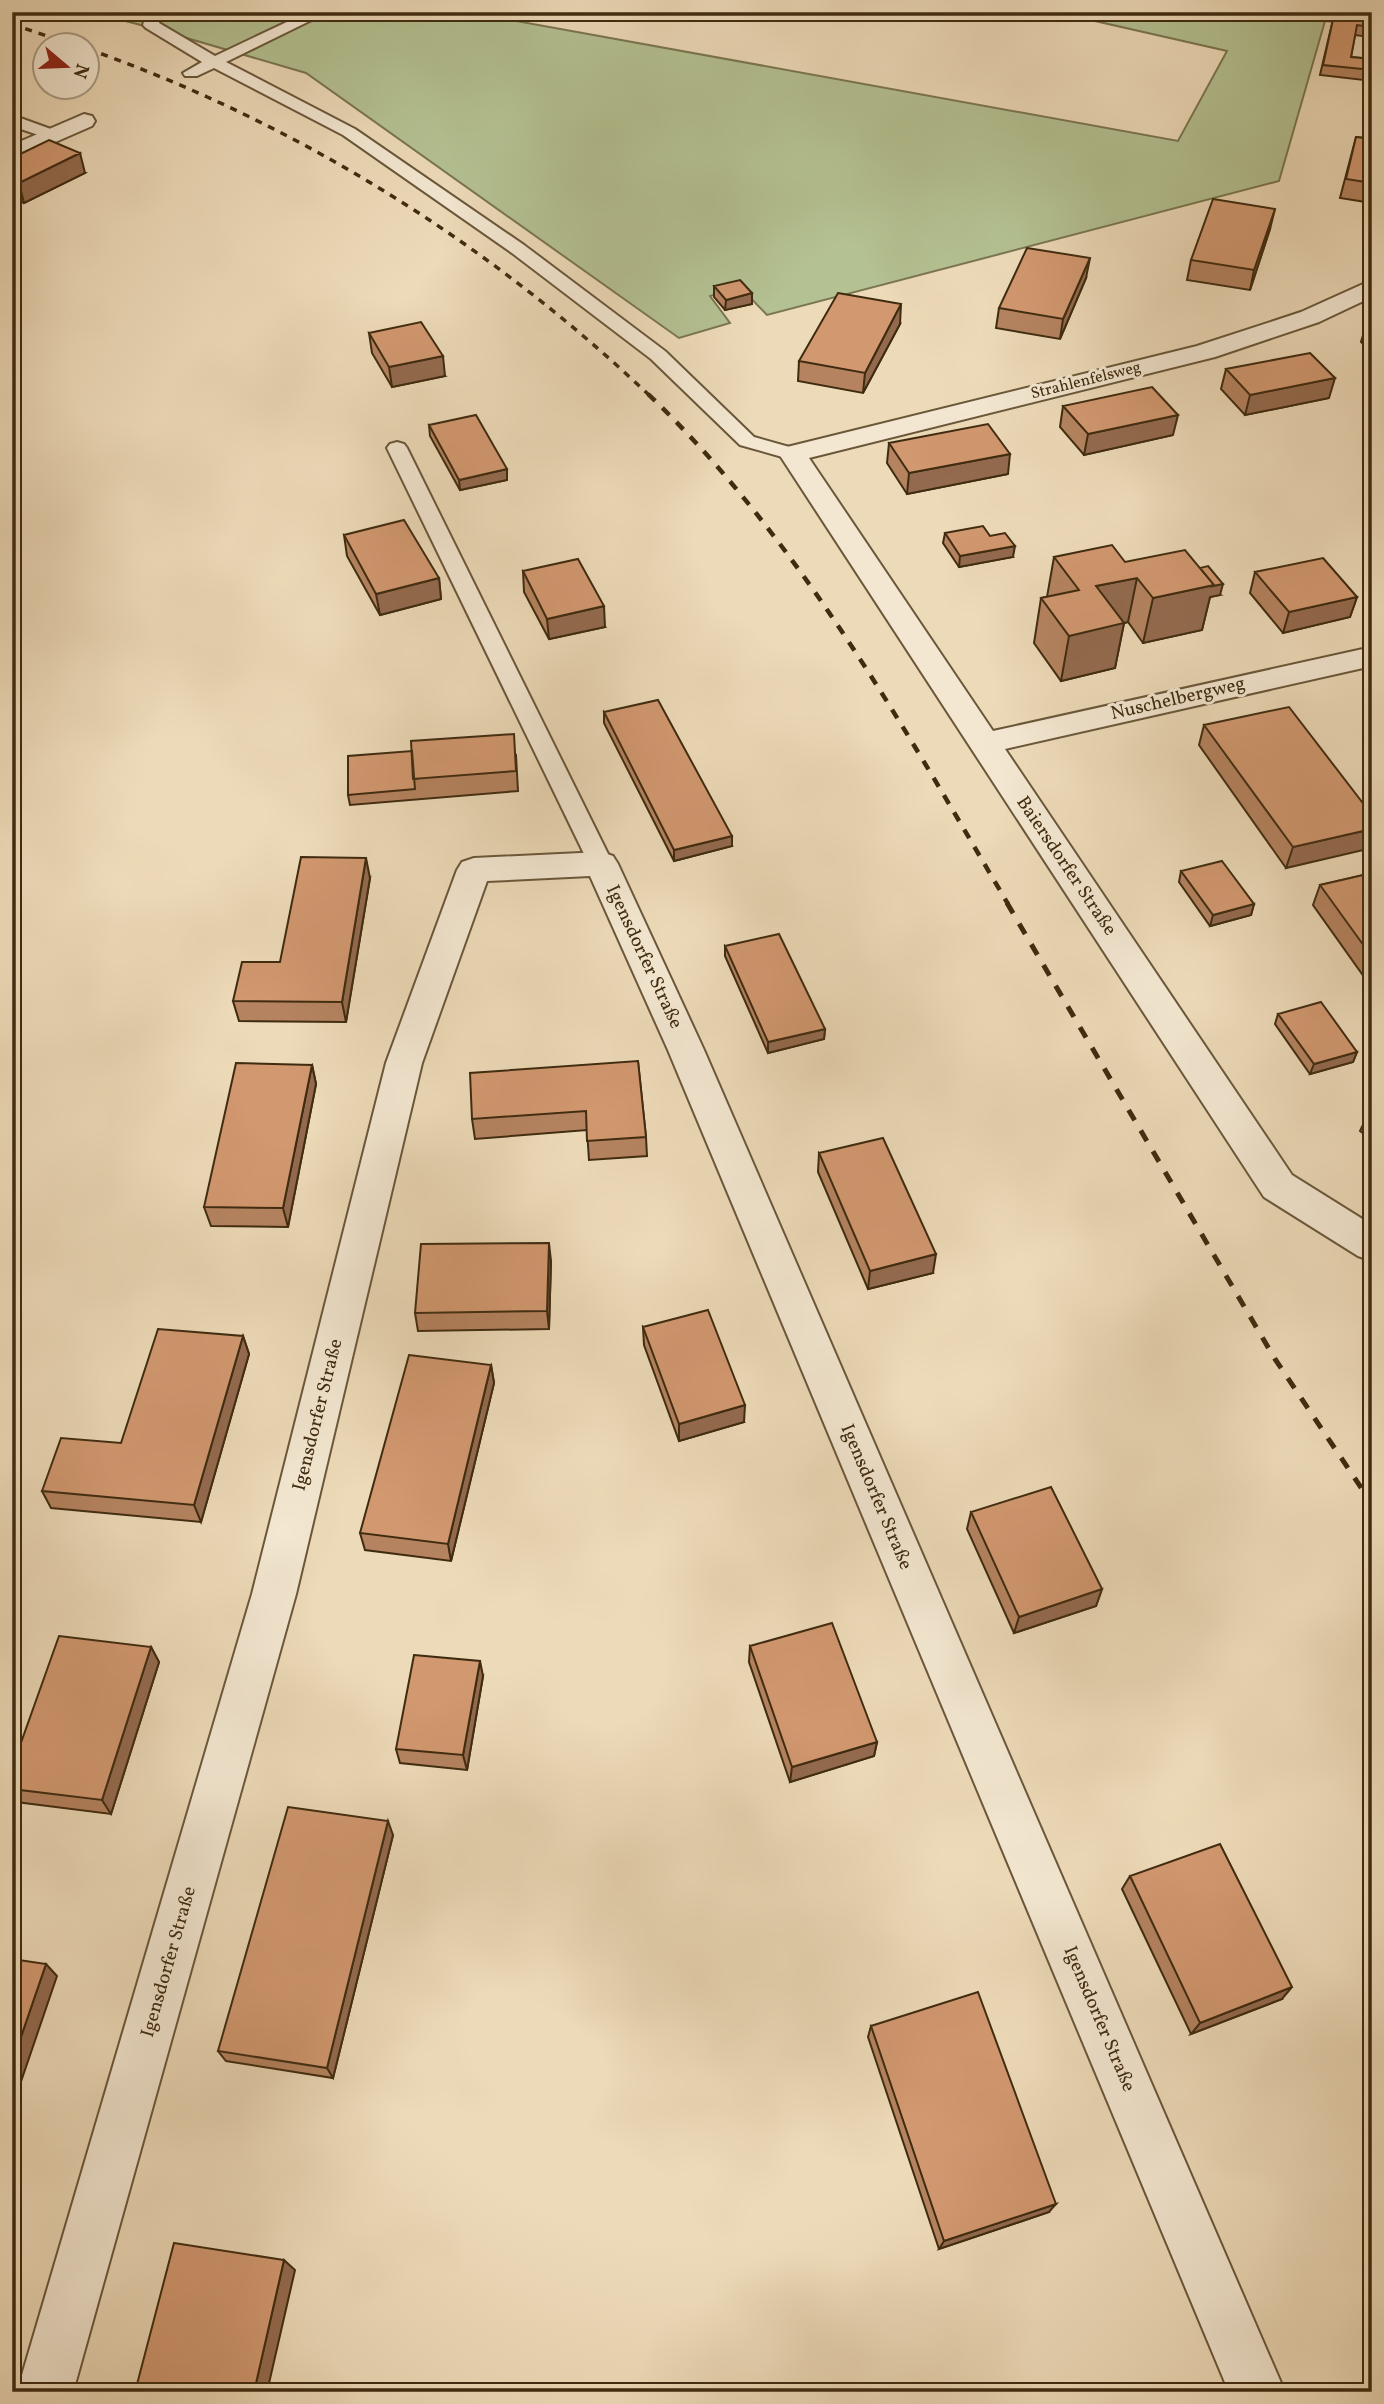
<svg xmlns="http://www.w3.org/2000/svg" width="1384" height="2404" viewBox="0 0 1384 2404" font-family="Vollkorn,serif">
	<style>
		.green { fill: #b4c192; stroke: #7a7651; stroke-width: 2 }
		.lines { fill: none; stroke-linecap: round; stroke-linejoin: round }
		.lane-casing { stroke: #6a573a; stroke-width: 4 }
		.street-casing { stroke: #6a573a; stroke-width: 4 }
		.lane { fill: #f3e7d1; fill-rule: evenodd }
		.street { fill: #f3e7d1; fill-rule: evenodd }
		.rail-far2 { stroke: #3f2b10; stroke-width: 3.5; stroke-dasharray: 7 7; stroke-linecap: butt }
		.rail-far1 { stroke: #3f2b10; stroke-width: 4.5; stroke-dasharray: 10 10; stroke-linecap: butt }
		.rail { stroke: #3f2b10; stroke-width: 5; stroke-dasharray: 12 12; stroke-linecap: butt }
		.wall { fill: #b58360; stroke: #3f2b10; stroke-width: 2 }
		.shaded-wall { fill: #936a4e; stroke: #3f2b10; stroke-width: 2 }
		.building { fill: #d29870; stroke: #3f2b10; stroke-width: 2 }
		.labels { text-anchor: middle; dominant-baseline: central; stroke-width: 6; stroke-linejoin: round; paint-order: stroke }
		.far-street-label { font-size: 16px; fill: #3f2b10; stroke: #f3e7d1 }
		.street-label { font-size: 19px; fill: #3f2b10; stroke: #f3e7d1 }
	</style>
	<rect width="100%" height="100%" fill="#eddab8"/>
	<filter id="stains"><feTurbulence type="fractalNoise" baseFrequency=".00286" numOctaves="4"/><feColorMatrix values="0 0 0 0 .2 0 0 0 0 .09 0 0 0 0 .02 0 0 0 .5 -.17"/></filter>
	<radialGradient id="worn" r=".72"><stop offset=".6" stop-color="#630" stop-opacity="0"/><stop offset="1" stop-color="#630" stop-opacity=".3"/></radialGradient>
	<!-- green -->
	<path class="green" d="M 91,12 L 467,12 L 1178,141 L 1227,51 L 1073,16 L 1068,12 L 1372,12 L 1372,26 L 1325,21 L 1279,181 L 767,315 L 740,287 L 710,296 L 730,323 L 679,338 L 306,73 L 156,29 Z"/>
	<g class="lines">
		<!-- lane casing -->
		<g class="lane-casing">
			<path id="lane" d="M 147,12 L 162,12 L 159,23 L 215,56 L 308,12 L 328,12 L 226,62 L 355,129 L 524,245 L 665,351 L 754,437 L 800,450 L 803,454 L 800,458 L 793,460 L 740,445 L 651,359 L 512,253 L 343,135 L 214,68 L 197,76 L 185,76 L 183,73 L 202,62 L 146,28 L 143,25 Z
				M 12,115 L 59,132 L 61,135 L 53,140 L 12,126 Z
				M 397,442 L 404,444 L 407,448 L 613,864 L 610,870 L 601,872 L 592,870 L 589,864 L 387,448 L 390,444 Z"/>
		</g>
		<!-- street casing -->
		<g class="street-casing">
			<path id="street" d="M 84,114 L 92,116 L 95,121 L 92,126 L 12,161 L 12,145 Z
				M 1372,280 L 1372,297 L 1319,322 L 1215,357 L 809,458 L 993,731 L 1372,647 L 1372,666 L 1005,749 L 1292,1175 L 1372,1225 L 1372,1261 L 1358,1256 L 1264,1197 L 779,454 L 783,448 L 1197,346 L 1301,312 Z
				M 601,852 L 613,856 L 618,864 L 704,1050 L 1285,2392 L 1229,2392 L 668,1050 L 590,876 L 487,881 L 422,1063 L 296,1594 L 73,2392 L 17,2392 L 252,1594 L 386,1063 L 457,870 L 462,862 L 474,858 Z"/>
		</g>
		<!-- lane -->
		<use href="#lane" class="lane"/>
		<!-- street -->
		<use href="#street" class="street"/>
		<!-- rail-far2 -->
		<path class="rail-far2" d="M 12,24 L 76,46
			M 88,49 C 297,123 489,243 650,396"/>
		<!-- rail-far1 -->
		<path class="rail-far1" d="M 648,394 C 798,537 904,728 1008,904"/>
		<!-- rail -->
		<path class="rail" d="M 1007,903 L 1275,1359 L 1372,1504"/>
	</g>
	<!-- wall -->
	<path class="wall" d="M 1334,15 L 1372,19 L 1372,32 L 1370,37 L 1355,35 L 1351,57 L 1372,59 L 1372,81 L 1320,75 Z
		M 1356,137 L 1372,139 L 1372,203 L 1340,198 Z
		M 12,158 L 85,173 L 24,203 L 12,198 Z
		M 1270,229 L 1250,290 L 1187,280 L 1191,260 Z
		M 1086,278 L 1060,339 L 996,328 L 999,308 Z
		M 714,286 L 752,293 L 752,304 L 725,310 L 714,297 Z
		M 1372,321 L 1372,352 L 1361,342 L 1367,322 Z
		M 900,324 L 863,393 L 798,381 L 799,361 Z
		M 369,333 L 445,376 L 392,387 L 372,353 Z
		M 1226,369 L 1329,398 L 1245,415 L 1221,389 Z
		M 1063,406 L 1173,435 L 1084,455 L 1060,427 Z
		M 429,425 L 507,469 L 507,480 L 460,490 L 430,436 Z
		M 889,443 L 1008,474 L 907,494 L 887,463 Z
		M 945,533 L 990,536 L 1013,557 L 959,567 L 943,543 Z
		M 344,535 L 439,578 L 441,599 L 380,615 L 347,556 Z
		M 1054,557 L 1125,562 L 1220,595 L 1210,597 L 1202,630 L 1143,643 L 1128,622 L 1124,623 L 1115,668 L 1061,681 L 1034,643 L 1041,598 L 1047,597 Z
		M 523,571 L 605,627 L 549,639 L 524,592 Z
		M 1255,572 L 1357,597 L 1350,617 L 1283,633 L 1250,593 Z
		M 1372,691 L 1372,711 L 1364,703 L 1368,692 Z
		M 604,712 L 732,846 L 674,861 L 604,723 Z
		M 1204,725 L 1372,815 L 1286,868 L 1199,745 Z
		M 516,755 L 518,791 L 350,805 L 348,795 Z
		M 1181,871 L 1254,904 L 1251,915 L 1210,926 L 1179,882 Z
		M 1372,873 L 1372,988 L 1313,905 L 1320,885 Z
		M 370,878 L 346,1022 L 239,1021 L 233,1001 L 280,962 Z
		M 725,946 L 825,1029 L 824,1039 L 768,1053 L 725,956 Z
		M 1278,1014 L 1357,1052 L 1353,1062 L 1310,1074 L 1275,1024 Z
		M 638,1061 L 646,1137 L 647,1156 L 589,1160 L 587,1130 L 475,1139 L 472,1119 Z
		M 312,1065 L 316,1084 L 288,1227 L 211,1226 L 204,1207 Z
		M 1372,1109 L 1372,1140 L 1360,1131 L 1369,1112 Z
		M 819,1153 L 933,1273 L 868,1289 L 818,1172 Z
		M 551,1261 L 549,1329 L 418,1331 L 415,1313 Z
		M 643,1327 L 744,1422 L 679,1441 L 644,1345 Z
		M 243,1336 L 249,1354 L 201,1522 L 51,1508 L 42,1491 L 121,1443 Z
		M 491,1365 L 494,1383 L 451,1561 L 365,1550 L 360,1533 Z
		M 971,1512 L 1102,1589 L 1096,1606 L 1014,1633 L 967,1529 Z
		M 750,1646 L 877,1742 L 874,1756 L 790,1782 L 749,1662 Z
		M 151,1647 L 159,1662 L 111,1814 L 16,1802 L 12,1798 L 12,1768 Z
		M 483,1676 L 467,1770 L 400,1763 L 396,1749 Z
		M 393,1835 L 333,2078 L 226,2061 L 218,2051 Z
		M 1130,1876 L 1282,1999 L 1191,2034 L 1122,1889 Z
		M 871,2026 L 1049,2212 L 939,2249 L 868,2037 Z"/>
	<!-- shaded-wall -->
	<path class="shaded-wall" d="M 80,153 L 85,173 L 24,203 L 19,183 Z
		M 1275,209 L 1270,229 L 1250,290 L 1254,270 Z
		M 1090,258 L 1086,278 L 1060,339 L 1063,319 Z
		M 752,293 L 752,304 L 725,310 L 726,300 Z
		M 901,304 L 900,324 L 863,393 L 865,373 Z
		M 443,356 L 445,376 L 392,387 L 389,367 Z
		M 1335,378 L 1329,398 L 1245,415 L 1250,395 Z
		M 1178,415 L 1173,435 L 1084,455 L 1088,434 Z
		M 1010,454 L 1008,474 L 907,494 L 909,473 Z
		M 507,469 L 507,480 L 460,490 L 459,480 Z
		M 1015,546 L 1013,557 L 959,567 L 960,556 Z
		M 439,578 L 441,599 L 380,615 L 376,594 Z
		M 1137,578 L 1128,622 L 1124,623 L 1115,668 L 1061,681 L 1069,636 L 1096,586 Z
		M 1223,584 L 1220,595 L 1210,597 L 1202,630 L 1143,643 L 1153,598 L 1214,585 Z
		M 1357,597 L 1350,617 L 1283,633 L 1289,612 Z
		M 604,606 L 605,627 L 549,639 L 547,619 Z
		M 1372,829 L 1372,848 L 1286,868 L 1293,847 Z
		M 732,836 L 732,846 L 674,861 L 674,850 Z
		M 366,858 L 370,878 L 346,1022 L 342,1002 Z
		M 1254,904 L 1251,915 L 1210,926 L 1213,915 Z
		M 825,1029 L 824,1039 L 768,1053 L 768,1042 Z
		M 1357,1052 L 1353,1062 L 1310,1074 L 1314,1064 Z
		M 312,1065 L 316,1084 L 288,1227 L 283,1208 Z
		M 549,1243 L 551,1261 L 549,1329 L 547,1311 Z
		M 936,1254 L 933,1273 L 868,1289 L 870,1271 Z
		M 243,1336 L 249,1354 L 201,1522 L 194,1505 Z
		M 491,1365 L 494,1383 L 451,1561 L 448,1544 Z
		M 745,1405 L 744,1422 L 679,1441 L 679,1424 Z
		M 1102,1589 L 1096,1606 L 1014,1633 L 1019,1617 Z
		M 151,1647 L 159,1662 L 111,1814 L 102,1800 Z
		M 480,1661 L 483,1676 L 467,1770 L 463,1755 Z
		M 877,1742 L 874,1756 L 790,1782 L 792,1767 Z
		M 388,1821 L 393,1835 L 333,2078 L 327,2068 Z
		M 46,1964 L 57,1976 L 12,2108 L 12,2063 Z
		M 1292,1987 L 1282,1999 L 1191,2034 L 1200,2023 Z
		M 1056,2204 L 1049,2212 L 939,2249 L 944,2241 Z
		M 284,2260 L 295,2270 L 267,2392 L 254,2392 Z"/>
	<!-- building -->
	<path class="building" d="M 1334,15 L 1372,19 L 1372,27 L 1357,25 L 1351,57 L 1372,59 L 1372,70 L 1323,65 Z
		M 1356,137 L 1372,139 L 1372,183 L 1346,179 Z
		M 49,140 L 80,153 L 19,183 L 12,181 L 12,158 Z
		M 1213,199 L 1275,209 L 1254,270 L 1191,260 Z
		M 1027,248 L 1090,258 L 1063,319 L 999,308 Z
		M 740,280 L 752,293 L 726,300 L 714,286 Z
		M 838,293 L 901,304 L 865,373 L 799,361 Z
		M 421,322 L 443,356 L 389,367 L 369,333 Z
		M 1310,353 L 1335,378 L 1250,395 L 1226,369 Z
		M 1152,387 L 1178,415 L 1088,434 L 1063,406 Z
		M 476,415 L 507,469 L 459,480 L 429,425 Z
		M 988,424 L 1010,454 L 909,473 L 889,443 Z
		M 404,520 L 439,578 L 376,594 L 344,535 Z
		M 983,526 L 990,536 L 1005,533 L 1015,546 L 960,556 L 945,533 Z
		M 1112,545 L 1125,562 L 1185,550 L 1214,585 L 1153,598 L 1137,578 L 1096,586 L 1124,623 L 1069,636 L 1041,598 L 1079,590 L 1054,557 Z
		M 1323,558 L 1357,597 L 1289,612 L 1255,572 Z
		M 578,559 L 604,606 L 547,619 L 523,571 Z
		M 1208,566 L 1223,584 L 1213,586 L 1214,585 L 1200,568 Z
		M 658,700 L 732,836 L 674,850 L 604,712 Z
		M 1289,707 L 1372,815 L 1372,829 L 1293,847 L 1204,725 Z
		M 514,734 L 516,771 L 413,779 L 411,741 Z
		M 412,751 L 415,789 L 348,795 L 348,756 Z
		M 301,857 L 366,858 L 342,1002 L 233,1001 L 242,962 L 280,962 Z
		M 1222,861 L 1254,904 L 1213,915 L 1181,871 Z
		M 1372,873 L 1372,957 L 1320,885 Z
		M 779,934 L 825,1029 L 768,1042 L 725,946 Z
		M 1321,1002 L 1357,1052 L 1314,1064 L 1278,1014 Z
		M 638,1061 L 646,1137 L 587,1141 L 586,1111 L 472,1119 L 470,1073 Z
		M 236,1063 L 312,1065 L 283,1208 L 204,1207 Z
		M 883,1138 L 936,1254 L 870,1271 L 819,1153 Z
		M 549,1243 L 547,1311 L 415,1313 L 421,1244 Z
		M 708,1310 L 745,1405 L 679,1424 L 643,1327 Z
		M 158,1329 L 243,1336 L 194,1505 L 42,1491 L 61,1438 L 121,1443 Z
		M 409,1355 L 491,1365 L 448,1544 L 360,1533 Z
		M 1051,1487 L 1102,1589 L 1019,1617 L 971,1512 Z
		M 832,1623 L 877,1742 L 792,1767 L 750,1646 Z
		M 59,1636 L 151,1647 L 102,1800 L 12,1789 L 12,1768 Z
		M 414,1655 L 480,1661 L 463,1755 L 396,1749 Z
		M 288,1807 L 388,1821 L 327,2068 L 218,2051 Z
		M 1220,1844 L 1292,1987 L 1200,2023 L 1130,1876 Z
		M 12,1959 L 46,1964 L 12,2063 Z
		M 978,1992 L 1056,2204 L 944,2241 L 871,2026 Z
		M 174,2243 L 284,2260 L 254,2392 L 135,2392 Z"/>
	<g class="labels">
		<!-- far-street labels -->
		<g class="far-street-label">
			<text transform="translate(1086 381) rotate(-14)">Strahlenfelsweg</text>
		</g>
		<!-- street labels -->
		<g class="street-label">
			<text transform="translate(1178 699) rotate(-13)">Nuschelbergweg</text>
			<text transform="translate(1066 866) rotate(56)">Baiersdorfer Straße</text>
			<text transform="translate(644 957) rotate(65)">Igensdorfer Straße</text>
			<text transform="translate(318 1415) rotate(-76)">Igensdorfer Straße</text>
			<text transform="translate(876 1497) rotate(67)">Igensdorfer Straße</text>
			<text transform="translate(169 1962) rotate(-74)">Igensdorfer Straße</text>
			<text transform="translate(1099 2019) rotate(67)">Igensdorfer Straße</text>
		</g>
	</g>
	<!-- margin -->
	<rect width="1384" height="2404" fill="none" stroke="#eddab8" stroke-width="42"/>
	<rect x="14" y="14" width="1356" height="2376" fill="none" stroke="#3f2b10" stroke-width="3.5"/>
	<rect x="21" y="21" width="1342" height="2362" fill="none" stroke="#3f2b10" stroke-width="2"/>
	<!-- north arrow -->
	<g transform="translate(66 66) rotate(109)"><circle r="33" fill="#f3e7d1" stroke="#ab9c84" stroke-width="2"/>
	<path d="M0-5L12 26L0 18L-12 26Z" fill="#8f2418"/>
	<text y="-10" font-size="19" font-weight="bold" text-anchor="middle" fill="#3f2b10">N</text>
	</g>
	<rect width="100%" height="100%" filter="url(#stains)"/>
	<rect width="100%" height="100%" fill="url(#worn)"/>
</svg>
